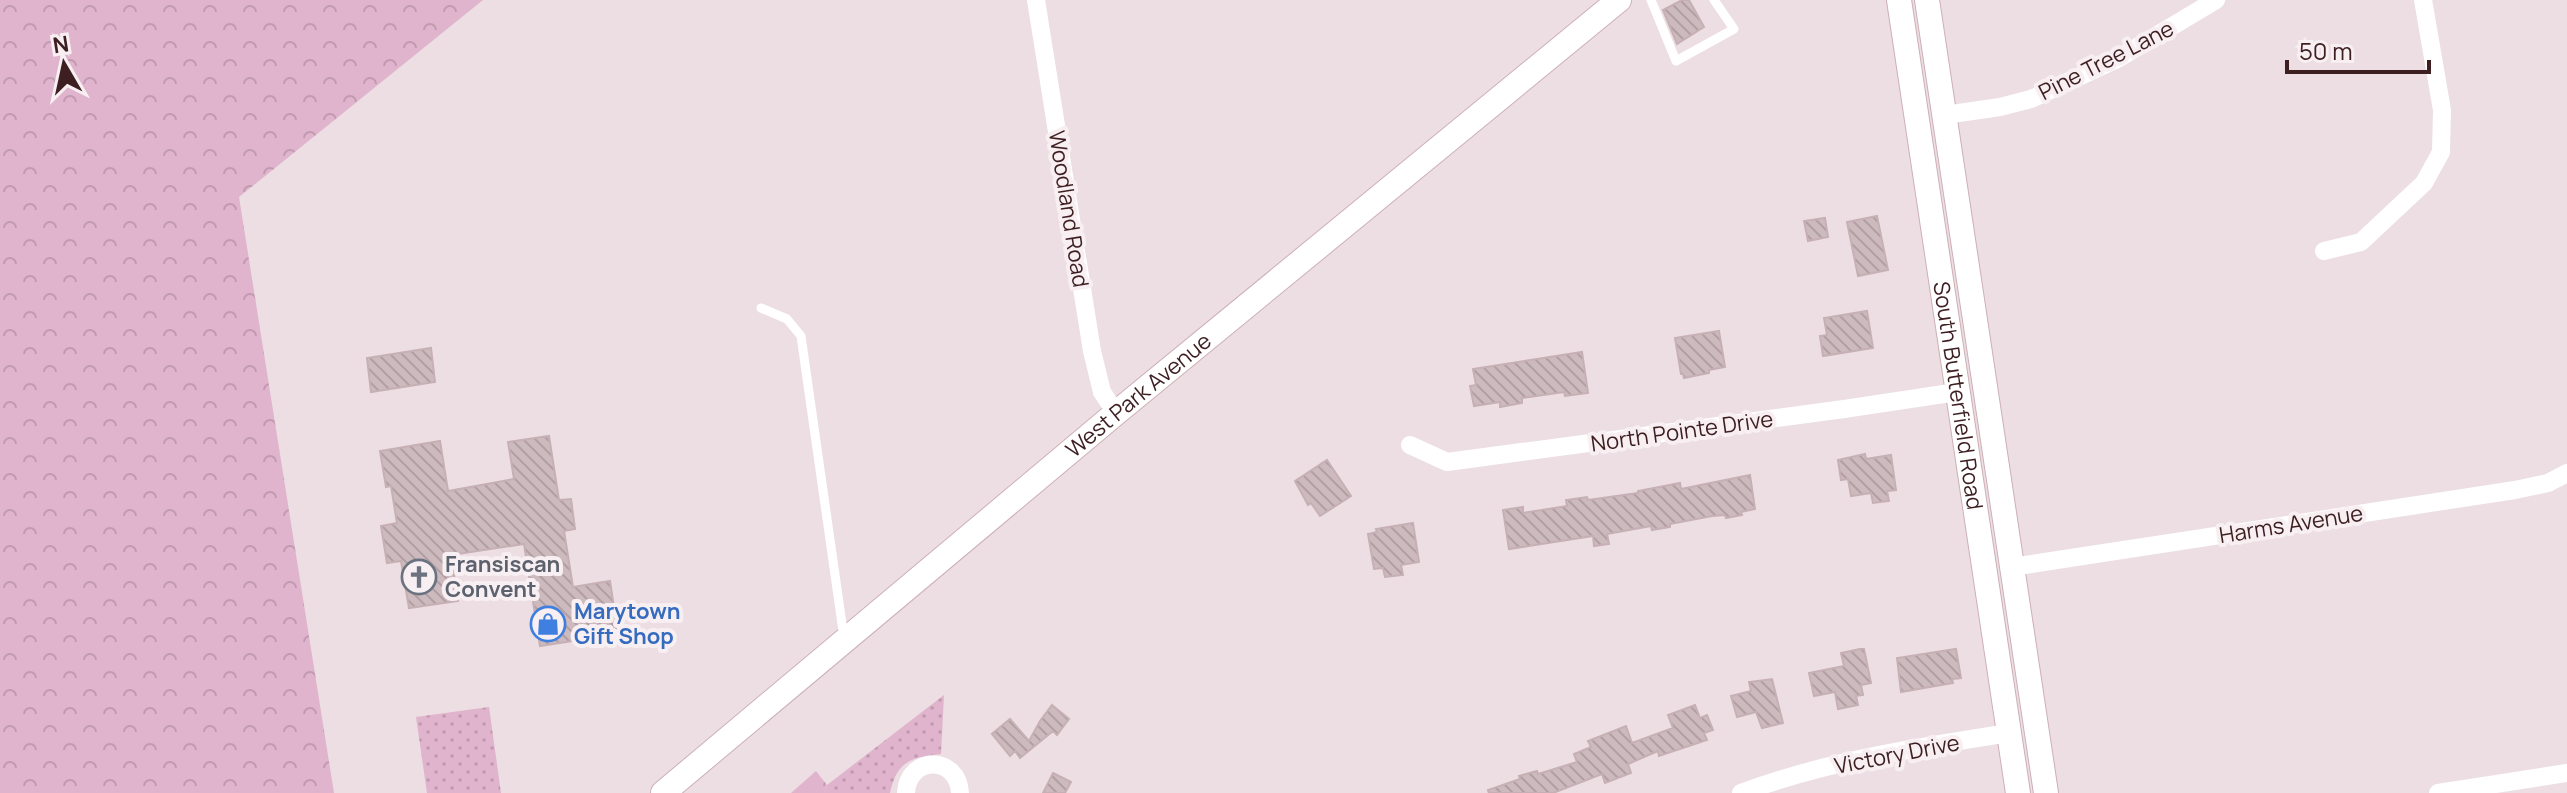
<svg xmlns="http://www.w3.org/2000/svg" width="2567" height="793" viewBox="0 0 2567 793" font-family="Manrope,sans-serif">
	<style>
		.grass { fill: url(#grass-dots) }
		.forest { fill: url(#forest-crowns) }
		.building { fill: url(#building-back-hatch); stroke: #c6b0b5; stroke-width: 2 }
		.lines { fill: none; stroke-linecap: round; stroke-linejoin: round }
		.secondary-casing { stroke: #cdb0b6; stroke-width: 26 }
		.lane { stroke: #fff; stroke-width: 9 }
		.street { stroke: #fff; stroke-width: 18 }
		.secondary { stroke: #fff; stroke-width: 24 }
		.labels { text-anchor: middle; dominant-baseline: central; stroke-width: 8; stroke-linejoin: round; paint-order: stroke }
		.street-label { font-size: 22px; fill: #3d1e21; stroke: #f8eff2 }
		.worship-label { font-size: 22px; font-weight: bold; fill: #5b616d; stroke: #f8eff2; text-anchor: start }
		.shop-label { font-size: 22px; font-weight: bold; fill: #366cbe; stroke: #f8eff2; text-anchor: start }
	</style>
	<defs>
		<pattern id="grass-dots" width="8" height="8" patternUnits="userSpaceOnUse" patternTransform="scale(2)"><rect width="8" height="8" fill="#e0b4cd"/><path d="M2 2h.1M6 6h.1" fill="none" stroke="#c19ab0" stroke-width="1.8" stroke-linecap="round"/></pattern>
		<pattern id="forest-crowns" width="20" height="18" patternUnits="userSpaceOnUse" patternTransform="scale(2)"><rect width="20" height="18" fill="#e0b4cd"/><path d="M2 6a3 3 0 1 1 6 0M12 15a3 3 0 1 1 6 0" fill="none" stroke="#c19ab0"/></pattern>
		<pattern id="building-back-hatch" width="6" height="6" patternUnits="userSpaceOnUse" patternTransform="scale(2)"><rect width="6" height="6" fill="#cdbabf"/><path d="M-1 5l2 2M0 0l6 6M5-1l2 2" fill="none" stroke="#b19fa4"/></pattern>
	</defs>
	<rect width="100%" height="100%" fill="#ecdee2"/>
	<!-- grass -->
	<path class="grass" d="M 944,695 L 941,754 C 911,757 897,761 890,793 L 825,793 L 827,785 Z
		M 489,707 L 501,793 L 427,793 L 416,717 Z"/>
	<!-- forest -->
	<path class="forest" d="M 0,0 L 483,0 L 239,197 L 334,793 L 0,793 Z
		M 816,771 L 827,785 L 825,793 L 791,793 Z"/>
	<!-- building -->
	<path class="building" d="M 1682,0 L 1689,0 L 1704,27 L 1677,44 L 1663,10 Z
		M 1877,216 L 1888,270 L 1858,276 L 1847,222 Z
		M 1825,218 L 1828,237 L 1808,241 L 1804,221 Z
		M 1867,311 L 1873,348 L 1823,356 L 1820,336 L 1827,335 L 1824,318 Z
		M 1719,331 L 1725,367 L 1709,370 L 1709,373 L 1684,378 L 1683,374 L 1681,374 L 1675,338 Z
		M 431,348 L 435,382 L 371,392 L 367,358 Z
		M 1582,352 L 1588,393 L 1565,396 L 1564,392 L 1522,398 L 1522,403 L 1500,407 L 1500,402 L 1474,406 L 1470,386 L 1476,385 L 1473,369 Z
		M 549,436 L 559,500 L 571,499 L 575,529 L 564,531 L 573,587 L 610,581 L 618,634 L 540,646 L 524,544 L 451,555 L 458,601 L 409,608 L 401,561 L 387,563 L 381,526 L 397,523 L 391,486 L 386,487 L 380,451 L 440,441 L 448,491 L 514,479 L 508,442 Z
		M 1865,454 L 1866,459 L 1891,455 L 1896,490 L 1887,491 L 1889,501 L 1873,503 L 1871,493 L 1851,496 L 1848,479 L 1841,480 L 1838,460 Z
		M 1327,460 L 1351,496 L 1320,516 L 1311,503 L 1308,505 L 1295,481 Z
		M 1750,475 L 1755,509 L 1741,512 L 1742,515 L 1726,518 L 1725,515 L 1712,516 L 1670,524 L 1670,527 L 1652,530 L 1651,526 L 1607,534 L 1609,544 L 1594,546 L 1593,536 L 1509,549 L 1503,510 L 1523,507 L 1523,513 L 1567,506 L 1566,500 L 1587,497 L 1588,500 L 1638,493 L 1638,491 L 1680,483 L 1681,489 Z
		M 1413,523 L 1419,562 L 1401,565 L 1403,575 L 1385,577 L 1383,568 L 1374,569 L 1368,534 L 1377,532 L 1376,529 Z
		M 1860,649 L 1864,649 L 1871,683 L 1861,685 L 1863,695 L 1856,696 L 1858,705 L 1838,709 L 1835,692 L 1814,696 L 1809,673 L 1844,666 L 1841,653 Z
		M 1956,649 L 1961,678 L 1952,679 L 1953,683 L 1901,692 L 1897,658 Z
		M 1772,679 L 1783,723 L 1762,728 L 1756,712 L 1737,717 L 1731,696 L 1751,691 L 1749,682 Z
		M 1052,705 L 1069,719 L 1057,735 L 1053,731 L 1020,758 L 1015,751 L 1010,756 L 992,734 L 1010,719 L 1029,741 L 1040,721 Z
		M 1695,705 L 1700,718 L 1707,715 L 1713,730 L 1704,733 L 1707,740 L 1659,756 L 1658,751 L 1628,764 L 1631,773 L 1605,783 L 1602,774 L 1553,793 L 1489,793 L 1488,790 L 1520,779 L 1519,776 L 1537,771 L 1538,774 L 1577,762 L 1574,754 L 1591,747 L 1588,741 L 1626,726 L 1632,743 L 1673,728 L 1668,715 Z
		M 1053,773 L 1071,782 L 1065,793 L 1043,793 Z"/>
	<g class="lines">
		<!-- secondary casing -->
		<g class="secondary-casing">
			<g id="secondary">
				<path id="s1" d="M 1899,0 L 2018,793"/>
				<path d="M 1927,0 L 2046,793"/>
				<path id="s2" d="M 663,793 L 1116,413 L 1619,0"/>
			</g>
		</g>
		<!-- lane -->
		<path class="lane" d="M 1651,0 L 1676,61 L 1734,29 L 1714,0
			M 761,308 L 787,319 L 801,336 L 844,638"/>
		<!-- street -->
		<path class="street" d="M 1036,0 L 1092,351 L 1102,392 L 1116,413
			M 1945,115 L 2000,107 L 2031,99 L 2119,58 L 2216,0
			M 2324,251 L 2361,242 L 2424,183 L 2441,152 L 2442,110 L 2423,0
			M 1410,445 L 1447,462 L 1844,409 L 1957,392
			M 2012,567 L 2515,490 L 2548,483 L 2567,473
			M 906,793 C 908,755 958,755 960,793
			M 1741,793 C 1826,761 1919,747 2009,733
			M 2438,793 L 2567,773"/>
		<!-- secondary -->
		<use href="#secondary" class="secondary"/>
	</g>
	<!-- icons -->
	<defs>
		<g id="church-ring" transform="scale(1.8)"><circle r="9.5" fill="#f8eff2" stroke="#6b7280" stroke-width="1.5"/><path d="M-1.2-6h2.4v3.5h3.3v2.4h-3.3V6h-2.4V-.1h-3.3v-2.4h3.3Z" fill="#6b7280"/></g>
		<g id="shop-ring" transform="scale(1.8)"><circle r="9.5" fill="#f8eff2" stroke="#3f7fe0" stroke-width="1.5"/><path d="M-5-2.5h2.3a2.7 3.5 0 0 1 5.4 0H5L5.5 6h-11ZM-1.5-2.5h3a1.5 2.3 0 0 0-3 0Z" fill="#3f7fe0"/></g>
	</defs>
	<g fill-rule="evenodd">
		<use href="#church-ring" x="419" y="577"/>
		<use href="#shop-ring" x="548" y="624"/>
	</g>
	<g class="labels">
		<!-- street labels -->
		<g class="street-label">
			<text transform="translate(2106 60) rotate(-27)">Pine Tree Lane</text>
			<text transform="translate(1069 209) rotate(81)">Woodland Road</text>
			<text stroke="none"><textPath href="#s2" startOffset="620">West Park Avenue</textPath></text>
			<text stroke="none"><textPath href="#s1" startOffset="400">South Butterfield Road</textPath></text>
			<text transform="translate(1682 431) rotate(-8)">North Pointe Drive</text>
			<text transform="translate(2291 524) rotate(-9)">Harms Avenue</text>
			<text transform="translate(1897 754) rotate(-11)">Victory Drive</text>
		</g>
		<!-- worship labels -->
		<g class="worship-label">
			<text x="445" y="564">Fransiscan<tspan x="445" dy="25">Convent</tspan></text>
		</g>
		<!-- shop labels -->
		<g class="shop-label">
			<text x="574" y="611">Marytown<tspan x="574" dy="25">Gift Shop</tspan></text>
		</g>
	</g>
	<!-- north arrow -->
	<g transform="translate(64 64) rotate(351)" stroke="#f8eff2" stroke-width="6" paint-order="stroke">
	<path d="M0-6L14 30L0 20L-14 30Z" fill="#3d1e21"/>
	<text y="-12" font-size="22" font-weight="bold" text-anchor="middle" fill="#3d1e21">N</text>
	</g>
	<!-- scale -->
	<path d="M2287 60v12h142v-12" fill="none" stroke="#3d1e21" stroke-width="4"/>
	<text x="2299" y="60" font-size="24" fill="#3d1e21" stroke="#f8eff2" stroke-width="6" paint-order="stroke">50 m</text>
</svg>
